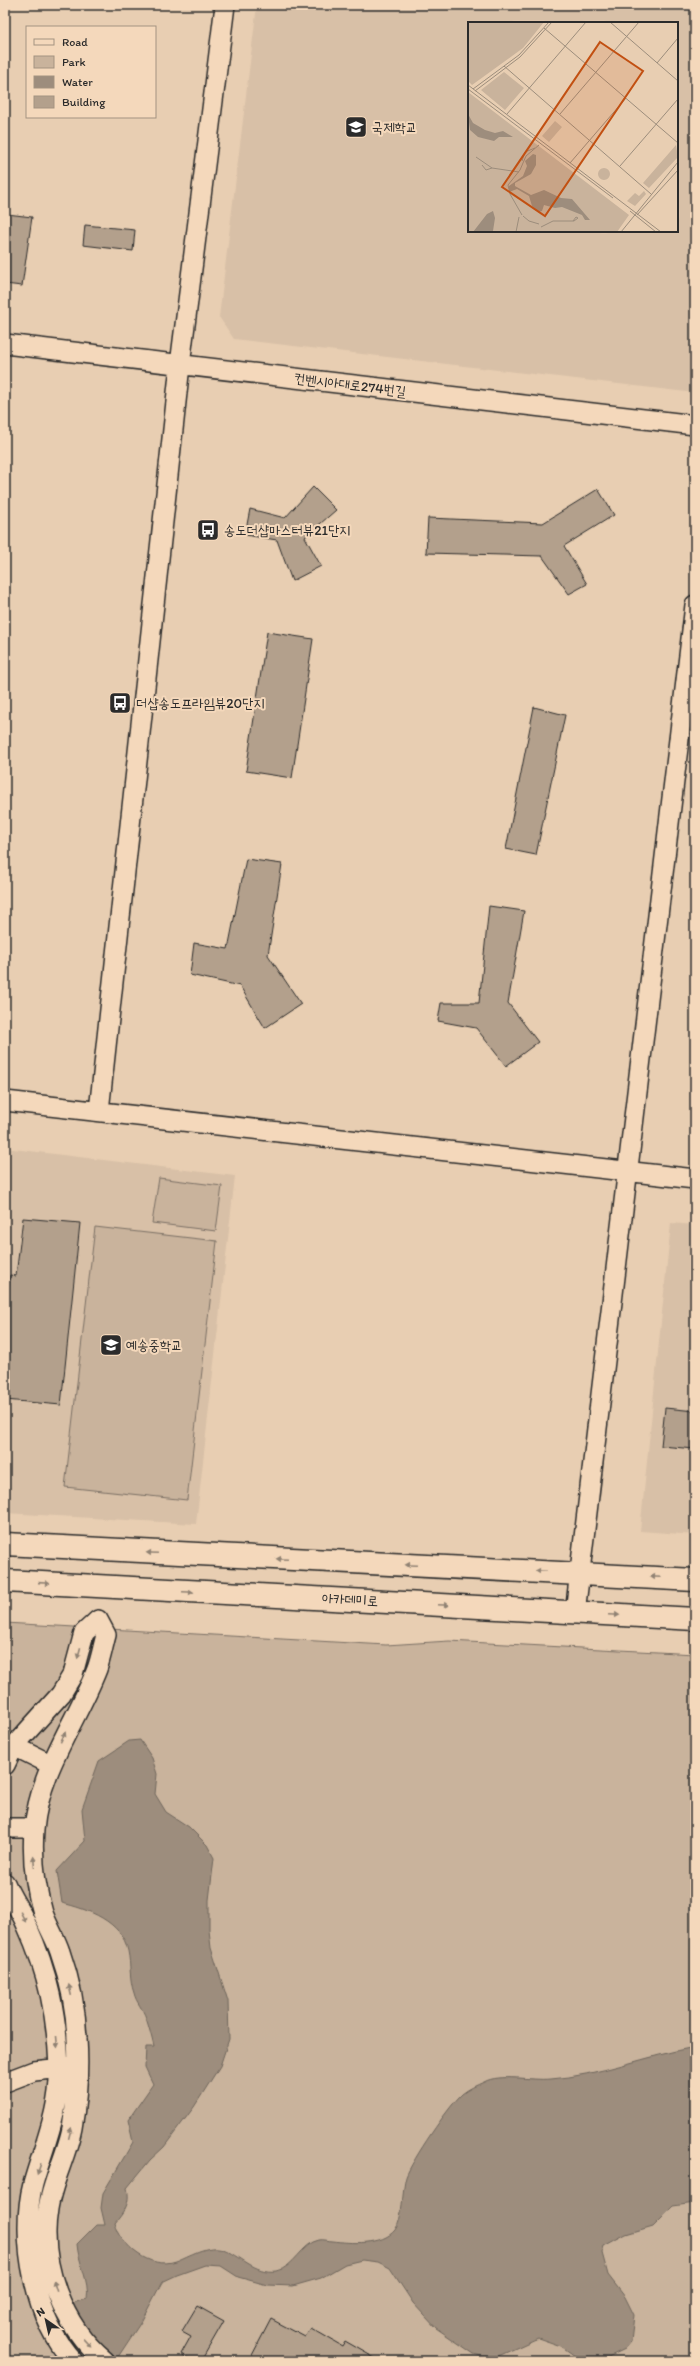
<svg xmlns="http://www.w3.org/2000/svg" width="700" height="2366" viewBox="0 0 700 2366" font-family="Itim,'Poor Story',sans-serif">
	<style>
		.built { fill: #d8c0a7; fill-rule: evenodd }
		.green { fill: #c9b39c; stroke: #7a6f64 }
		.water { fill: #9d8d7d; stroke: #6f665c }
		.building { fill: #b3a08c; stroke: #2b2b2b }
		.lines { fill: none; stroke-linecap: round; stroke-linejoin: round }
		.street-casing { stroke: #2b2b2b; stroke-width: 22 }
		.secondary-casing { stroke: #2b2b2b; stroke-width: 25 }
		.street { stroke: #f4d8bb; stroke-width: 19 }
		.secondary { stroke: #f4d8bb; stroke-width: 22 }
		.oneway { fill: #908273 }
		.labels { text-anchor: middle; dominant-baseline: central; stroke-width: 4; stroke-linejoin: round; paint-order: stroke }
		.poi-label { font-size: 14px; fill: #2b2b2b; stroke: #f4d8bb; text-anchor: start }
		.street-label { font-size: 14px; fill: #2b2b2b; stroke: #f4d8bb }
		.inset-road { fill: none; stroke: #9c8d7c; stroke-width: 1 }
		.view { fill: #c25012; fill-opacity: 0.15; stroke: #c25012; stroke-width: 2 }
		.inset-edge { fill: none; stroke: #2b2b2b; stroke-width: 2 }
	</style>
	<rect width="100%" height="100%" fill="#e8ceb2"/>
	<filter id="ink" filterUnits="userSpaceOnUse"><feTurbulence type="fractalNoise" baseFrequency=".025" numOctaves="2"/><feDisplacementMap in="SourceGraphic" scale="8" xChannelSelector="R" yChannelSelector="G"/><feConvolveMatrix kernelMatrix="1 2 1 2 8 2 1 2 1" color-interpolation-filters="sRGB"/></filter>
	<g filter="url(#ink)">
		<!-- built -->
		<path class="built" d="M 257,5 L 695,5 L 695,393 L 234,339 L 219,317 ZM 469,23 L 677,23 L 677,231 L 469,231 Z
			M 5,1148 L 235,1176 L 196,1524 L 5,1513 Z
			M 671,1223 L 695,1225 L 695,1535 L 640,1531 Z"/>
		<!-- green -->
		<path class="green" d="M 159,1178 L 222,1186 L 216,1231 L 152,1223 Z
			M 95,1227 L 217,1241 L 187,1500 L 65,1487 Z
			M 5,1623 L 386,1645 L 449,1641 L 695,1654 L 695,2361 L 5,2361 Z"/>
		<!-- water -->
		<path class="water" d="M 140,1740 L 152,1758 L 157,1774 L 155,1794 L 166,1812 L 189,1827 L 207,1845 L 214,1858 L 209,1900 L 209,1930 L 211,1948 L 228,2001 L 229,2039 L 220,2066 L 194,2107 L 164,2147 L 150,2160 L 127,2188 C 131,2203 124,2212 115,2223 C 121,2246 150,2270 176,2261 C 189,2256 208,2244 223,2249 C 240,2255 255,2274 276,2271 C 294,2268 302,2243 319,2240 C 323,2239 329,2241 333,2241 C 351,2243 382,2246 395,2230 C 403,2220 402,2190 406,2177 C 412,2160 448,2107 462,2094 C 468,2089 477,2085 484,2082 C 500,2073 532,2081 551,2079 C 597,2076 649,2055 695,2047 L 695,2203 L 673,2206 L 653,2226 L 626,2234 L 604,2246 L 602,2253 L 608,2275 L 625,2297 L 634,2315 L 631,2342 L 625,2349 L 600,2361 L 582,2361 L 561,2346 L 538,2338 L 492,2359 L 474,2354 L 436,2328 L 413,2303 L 390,2268 L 378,2262 L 362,2260 L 345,2264 L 321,2278 L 293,2286 L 267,2285 L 238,2277 L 221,2266 L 205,2265 L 177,2275 L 162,2282 L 141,2322 L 116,2360 L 81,2328 L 69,2304 L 87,2299 C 90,2282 78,2262 77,2244 L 96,2225 L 105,2225 L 101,2208 L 103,2193 L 133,2142 L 128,2120 L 153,2084 L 145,2067 L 146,2047 L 154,2047 C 152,2038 149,2027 146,2018 C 143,2009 136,2002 134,1993 C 129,1979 131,1965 128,1951 C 122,1921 87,1909 62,1903 L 57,1871 L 85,1841 L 82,1809 L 99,1761 L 129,1741 Z"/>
		<!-- building -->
		<path class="building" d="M 7,214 L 32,217 L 22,286 L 5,284 L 5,232 Z
			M 85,225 L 135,230 L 133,251 L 83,245 Z
			M 313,487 L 336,510 L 305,537 L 321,566 L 292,581 L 277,540 L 245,535 L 250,509 L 285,518 Z
			M 598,489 L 614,515 L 564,546 L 587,584 L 569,594 L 542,556 L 426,553 L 428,518 L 543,523 Z
			M 267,632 L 313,639 L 292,778 L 246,771 Z
			M 534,707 L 565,715 L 536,855 L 506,849 Z
			M 246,859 L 282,864 L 268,955 L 301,1004 L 265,1028 L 240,986 L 190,975 L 194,943 L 228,949 Z
			M 489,906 L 524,911 L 508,1003 L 538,1042 L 506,1066 L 476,1028 L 438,1021 L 441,1003 L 479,1003 Z
			M 23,1218 L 80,1223 L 61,1405 L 5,1400 L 5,1313 L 10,1275 L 16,1276 Z
			M 665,1408 L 695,1411 L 695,1449 L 661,1446 Z
			M 197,2306 L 224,2321 L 201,2361 L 193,2361 L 181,2354 L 191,2336 L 182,2331 Z
			M 271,2319 L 305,2337 L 311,2328 L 342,2346 L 345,2341 L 380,2361 L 249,2361 Z"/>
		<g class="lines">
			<!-- street casing -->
			<g class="street-casing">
				<path id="street" d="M 5,344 L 695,425
					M 5,1101 L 695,1179
					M 99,1111 L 180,365 L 225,5
					M 575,1613 L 695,605
					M 14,1746 L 50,1764
					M 5,1765 L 14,1746 L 61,1694 L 73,1674 L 84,1633 L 98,1620 L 106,1635 C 103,1646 101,1658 97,1669 C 76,1723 39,1770 34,1830 C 32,1858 35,1886 43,1913 C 48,1927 56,1939 60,1952 C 70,1980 76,2010 77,2039 C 79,2068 77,2099 72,2128 C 67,2155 52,2181 48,2209 C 39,2263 62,2326 105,2361
					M 5,1828 L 34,1828
					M 5,1883 C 11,1898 21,1911 27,1926 C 48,1972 57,2016 59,2067 C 61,2108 44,2145 33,2184 C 19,2237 35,2321 73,2361
					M 5,2082 L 34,2071 L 72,2067"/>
			</g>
			<!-- secondary casing -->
			<g class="secondary-casing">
				<path id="secondary" d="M 5,1544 L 695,1580
					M 5,1581 L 695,1619"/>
			</g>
			<!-- street -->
			<use href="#street" class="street"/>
			<!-- secondary -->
			<use href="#secondary" class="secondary"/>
		</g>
		<!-- one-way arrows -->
		<defs><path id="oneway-solid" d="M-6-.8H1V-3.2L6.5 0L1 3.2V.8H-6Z"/></defs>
		<g class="oneway">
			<use href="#oneway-solid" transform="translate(152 1553) rotate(-177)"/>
			<use href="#oneway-solid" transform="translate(282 1559) rotate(-177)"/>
			<use href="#oneway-solid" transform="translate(411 1565) rotate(-177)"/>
			<use href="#oneway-solid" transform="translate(541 1571) rotate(-177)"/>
			<use href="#oneway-solid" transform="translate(656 1577) rotate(-177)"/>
			<use href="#oneway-solid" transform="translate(44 1583) rotate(4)"/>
			<use href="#oneway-solid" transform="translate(188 1592) rotate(3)"/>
			<use href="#oneway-solid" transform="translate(443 1605) rotate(3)"/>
			<use href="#oneway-solid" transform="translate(614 1615) rotate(3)"/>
			<use href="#oneway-solid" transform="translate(79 1653) rotate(105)"/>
			<use href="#oneway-solid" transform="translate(63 1737) rotate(-64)"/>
			<use href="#oneway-solid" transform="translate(34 1862) rotate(-94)"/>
			<use href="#oneway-solid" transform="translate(23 1917) rotate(62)"/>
			<use href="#oneway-solid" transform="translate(70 1990) rotate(-103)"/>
			<use href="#oneway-solid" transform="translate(57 2042) rotate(85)"/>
			<use href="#oneway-solid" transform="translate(70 2133) rotate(-76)"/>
			<use href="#oneway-solid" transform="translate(39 2169) rotate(109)"/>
			<use href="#oneway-solid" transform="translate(55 2286) rotate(-107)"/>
			<use href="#oneway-solid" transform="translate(87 2343) rotate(47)"/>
		</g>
	</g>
	<!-- icons -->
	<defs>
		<g id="school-square" transform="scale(1.15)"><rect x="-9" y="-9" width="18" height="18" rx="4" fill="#2b2b2b" stroke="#f4d8bb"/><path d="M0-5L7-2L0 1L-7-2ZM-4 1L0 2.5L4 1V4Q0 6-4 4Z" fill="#fff"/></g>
		<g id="bus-square" transform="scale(1.15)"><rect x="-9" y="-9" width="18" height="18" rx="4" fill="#2b2b2b" stroke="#f4d8bb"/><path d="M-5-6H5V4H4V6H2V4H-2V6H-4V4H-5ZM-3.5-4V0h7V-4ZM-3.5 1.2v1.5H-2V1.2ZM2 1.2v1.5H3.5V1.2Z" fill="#fff"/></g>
	</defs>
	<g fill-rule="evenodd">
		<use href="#school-square" x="356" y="127"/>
		<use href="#bus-square" x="208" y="530"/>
		<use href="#bus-square" x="120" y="703"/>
		<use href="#school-square" x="111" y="1345"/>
	</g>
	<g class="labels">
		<!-- poi labels -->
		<g class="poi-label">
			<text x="372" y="127">국제학교</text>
			<text x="224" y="530">송도더샵마스터뷰21단지</text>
			<text x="136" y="703">더샵송도프라임뷰20단지</text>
			<text x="126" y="1345">예송중학교</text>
		</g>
		<!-- street labels -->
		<g class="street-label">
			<text transform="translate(350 385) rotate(7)">컨벤시아대로274번길</text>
			<text transform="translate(350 1600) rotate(3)">아카데미로</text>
		</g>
	</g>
	<!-- overview -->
	<g transform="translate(468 22)">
		<rect width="210" height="210" fill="#e8ceb2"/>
		<path d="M 2,0 L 76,0 L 55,26 L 4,63 L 0,59 L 0,3 ZM 36,50 L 56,66 L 37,88 L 13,68 ZM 0,70 L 161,193 L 149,210 L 0,210 ZM 87,99 L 94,105 L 81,120 L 74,114 ZM 208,123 L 210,135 L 181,166 L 175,161 ZM130 152a6 6 0 1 1 12 0a6 6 0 1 1-12 0ZM 176,169 L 178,172 L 167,184 L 159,179 L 167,171 L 171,174 Z" fill="#c9b39c"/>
		<path d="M 0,92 L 5,101 L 17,108 L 27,111 L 35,109 L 45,115 L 31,115 L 26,119 L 10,115 L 2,108 ZM 65,132 L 68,133 L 68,143 L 63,152 L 47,161 L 47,164 L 63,173 L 76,168 L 93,176 L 104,177 L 122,198 L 117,198 L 114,193 L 94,185 L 87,186 L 76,183 L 74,189 L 71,190 L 64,184 L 61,174 L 49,167 L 41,170 L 41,164 L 55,154 L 59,144 L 57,139 ZM 25,189 L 27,196 L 25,209 L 5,210 L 19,192 Z" fill="#9d8d7d"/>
		<path class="inset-road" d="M 142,0 L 210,59M 76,6 L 210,121M 189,41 L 210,16M 36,44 L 183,172M 0,63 L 193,210M 0,67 L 145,176M 5,67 L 51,33 L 81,0M 7,69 L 52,35 L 84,0M 39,92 L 118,0M 92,92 L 171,0M 8,135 L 24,146 L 51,150M 54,139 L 57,130 L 67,126M 102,141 L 158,76M 14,143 L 18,148 L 24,146M 152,144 L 210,77M 162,189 L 188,210M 54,193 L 42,172 L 40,163 L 52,148 L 58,134 L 71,123M 169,193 L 210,148M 55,194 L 61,199 L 71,202M 73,205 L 85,199 L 106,199 L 110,196 L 108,195 L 105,199M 48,210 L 51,195M 153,210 L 210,140"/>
		<path class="view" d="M 132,20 L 175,49 L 77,194 L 34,165 Z"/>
		<rect width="210" height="210" class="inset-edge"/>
	</g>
	<!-- margin -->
	<rect width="700" height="2366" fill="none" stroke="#f4d8bb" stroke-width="20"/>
	<rect x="10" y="10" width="680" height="2346" fill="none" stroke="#2b2b2b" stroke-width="1.5" filter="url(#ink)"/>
	<!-- legend -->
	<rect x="26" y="26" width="130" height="92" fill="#f4d8bb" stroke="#a49381"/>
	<rect x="34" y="39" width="20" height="6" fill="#f4d8bb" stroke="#a49381"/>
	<text x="62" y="46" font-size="12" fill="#2b2b2b">Road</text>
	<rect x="34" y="56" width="20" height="12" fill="#c9b39c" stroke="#a49381"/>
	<text x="62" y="66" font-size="12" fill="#2b2b2b">Park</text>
	<rect x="34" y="76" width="20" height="12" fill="#9d8d7d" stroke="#a49381"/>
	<text x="62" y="86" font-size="12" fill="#2b2b2b">Water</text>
	<rect x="34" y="96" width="20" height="12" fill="#b3a08c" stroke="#a49381"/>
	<text x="62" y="106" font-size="12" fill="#2b2b2b">Building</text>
	<!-- north arrow -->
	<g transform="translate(46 2320) rotate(326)" stroke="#f4d8bb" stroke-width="3" paint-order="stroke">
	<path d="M0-3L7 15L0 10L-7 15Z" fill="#2b2b2b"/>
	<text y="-6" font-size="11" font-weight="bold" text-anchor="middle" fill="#2b2b2b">N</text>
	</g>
</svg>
